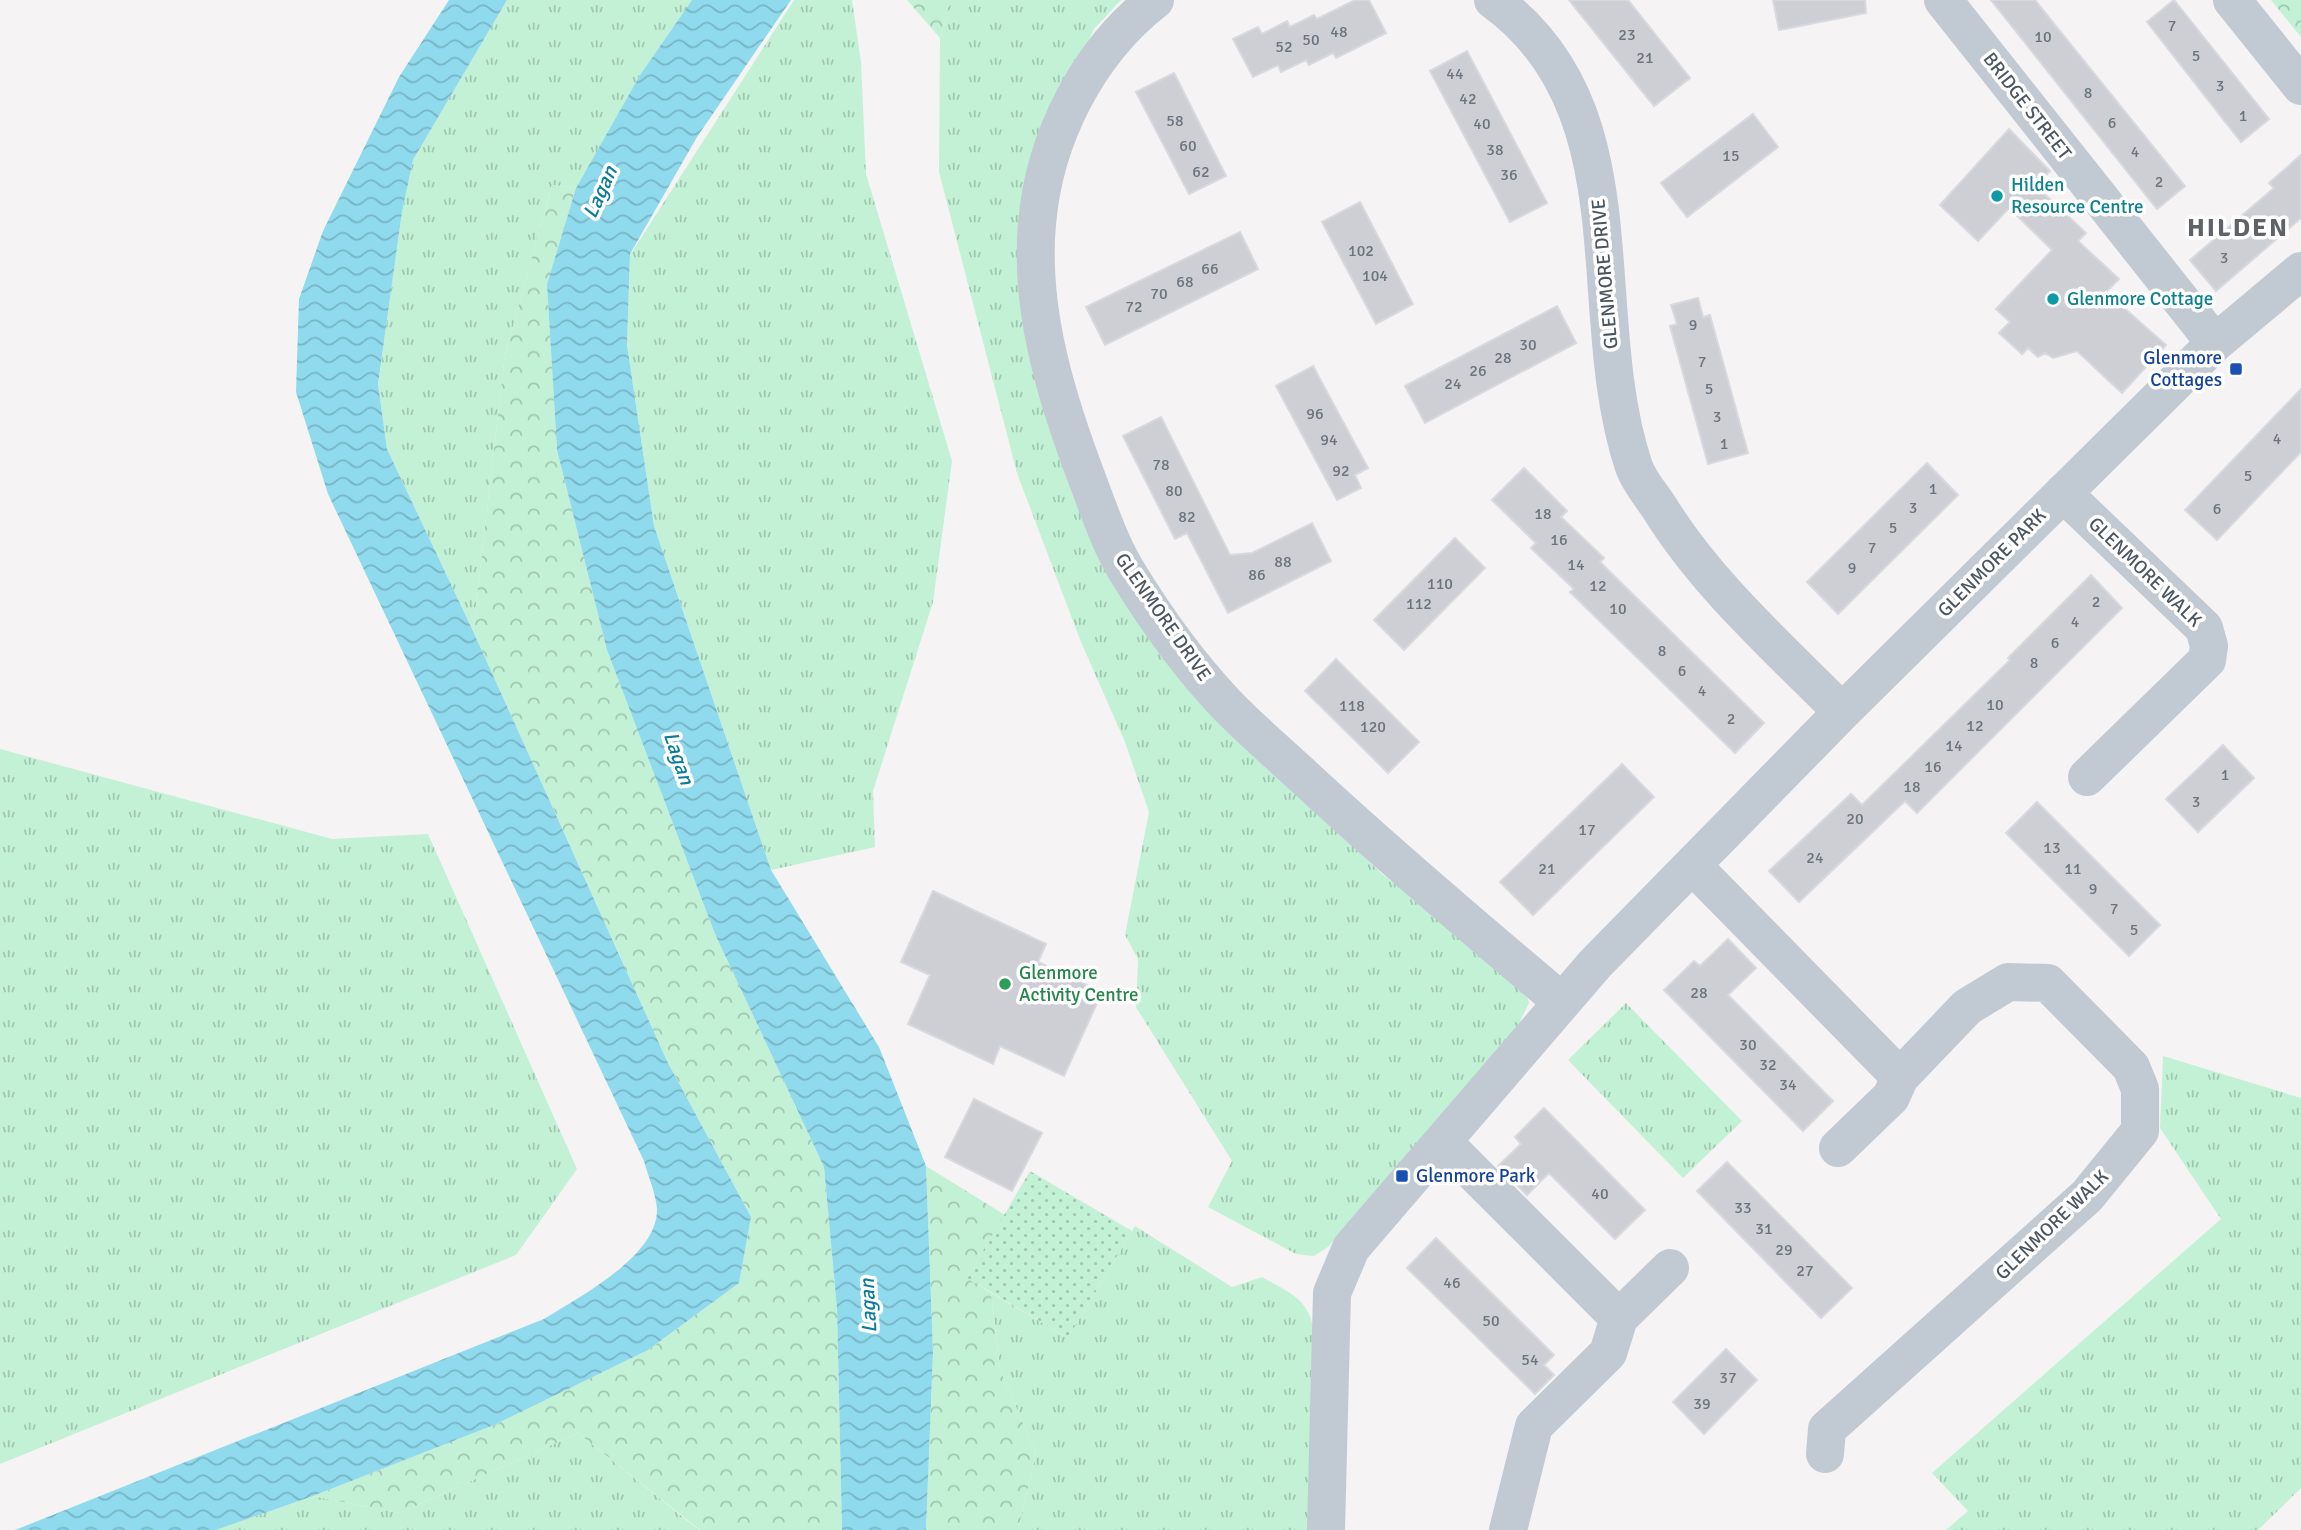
<svg xmlns="http://www.w3.org/2000/svg" width="2301" height="1530" viewBox="0 0 2301 1530" font-family="Signika,sans-serif">
	<style>
		.grass { fill: url(#grass-tufts) }
		.forest { fill: url(#forest-crowns) }
		.park { fill: url(#park-dots) }
		.water { fill: url(#water-waves) }
		.building { fill: #cdcfd5; stroke: #d7d9de; stroke-width: 2 }
		.lines { fill: none; stroke-linecap: round; stroke-linejoin: round }
		.minor { stroke: #c1cad2; stroke-width: 38 }
		.culture-dot { fill: #0f9aa8; stroke: #fff; stroke-width: 2.5 }
		.transit-dot { fill: #1a4fb4; stroke: #fff; stroke-width: 2.5 }
		.leisure-dot { fill: #2e9e5b; stroke: #fff; stroke-width: 2.5 }
		.labels { text-anchor: middle; dominant-baseline: central; stroke-width: 7; stroke-linejoin: round; paint-order: stroke }
		.number-label { font-size: 16px; fill: #6b747e }
		.street-label { font-size: 19px; fill: #4a5661; stroke: #fff }
		.culture-label { font-size: 19px; fill: #0d838f; stroke: #fff; text-anchor: start }
		.transit-label { font-size: 19px; fill: #164399; stroke: #fff; text-anchor: end }
		.leisure-label { font-size: 19px; fill: #27864d; stroke: #fff; text-anchor: start }
		.water-label { font-size: 21px; font-style: italic; fill: #0c7c9b; stroke: #fff }
		.district-label { font-size: 26px; font-weight: bold; letter-spacing: 2px; fill: #5f6368; stroke: #fff }
	</style>
	<defs>
		<pattern id="grass-tufts" width="24" height="20" patternUnits="userSpaceOnUse" patternTransform="scale(1.75)"><rect width="24" height="20" fill="#c3f1d5"/><path d="M3 7l-1-3M5 7V3M7 7l1-3M15 17l-1-3M17 17v-4M19 17l1-3" fill="none" stroke="#a0c6b0"/></pattern>
		<pattern id="forest-crowns" width="20" height="18" patternUnits="userSpaceOnUse" patternTransform="scale(1.75)"><rect width="20" height="18" fill="#c3f1d5"/><path d="M2 6a3 3 0 1 1 6 0M12 15a3 3 0 1 1 6 0" fill="none" stroke="#a0c6b0"/></pattern>
		<pattern id="park-dots" width="8" height="8" patternUnits="userSpaceOnUse" patternTransform="scale(1.75)"><rect width="8" height="8" fill="#c3f1d5"/><path d="M2 2h.1M6 6h.1" fill="none" stroke="#a0c6b0" stroke-width="1.8" stroke-linecap="round"/></pattern>
		<pattern id="water-waves" width="16" height="10" patternUnits="userSpaceOnUse" patternTransform="scale(1.75)"><rect width="16" height="10" fill="#90daee"/><path d="M0 5q4-4 8 0t8 0" fill="none" stroke="#78b4c4"/></pattern>
	</defs>
	<rect width="100%" height="100%" fill="#f5f3f3"/>
	<!-- grass -->
	<path class="grass" d="M 507,0 L 692,0 L 640,75 L 576,188 L 552,185 L 505,355 L 473,631 L 387,449 L 378,384 L 402,212 L 413,160 Z
		M 794,0 L 852,0 L 861,62 L 866,174 L 952,461 L 933,602 L 873,791 L 875,847 L 771,870 L 654,526 L 627,345 L 630,255 Z
		M 953,0 L 1121,0 L 1094,29 L 1049,125 L 1027,318 L 1207,703 L 1382,874 L 1509,970 L 1524,987 L 1529,1003 L 1517,1027 L 1328,1247 L 1314,1256 L 1296,1254 L 1208,1207 L 1232,1161 L 1136,1007 L 1138,959 L 1125,935 L 1149,812 L 1125,742 L 1081,642 L 1017,473 L 939,172 L 940,38 Z
		M 0,749 L 332,839 L 428,834 L 577,1169 L 516,1255 L 0,1464 Z
		M 1626,1003 L 1742,1121 L 1683,1178 L 1568,1060 Z
		M 2163,1056 L 2301,1098 L 2301,1488 L 2258,1530 L 1946,1530 L 1968,1511 L 1932,1473 L 2221,1219 L 2160,1128 Z
		M 1135,1226 L 1232,1287 L 1262,1277 C 1289,1293 1309,1298 1314,1332 L 1309,1530 L 1018,1530 L 1036,1453 L 1000,1370 L 991,1293 L 1068,1338 Z
		M 578,1433 L 699,1530 L 216,1530 L 313,1496 L 400,1513 Z"/>
	<!-- forest -->
	<path class="forest" d="M 907,0 L 953,0 L 940,38 Z
		M 2271,0 L 2301,0 L 2301,37 Z
		M 552,185 L 576,188 L 547,284 L 557,450 L 607,650 L 715,934 L 824,1167 L 837,1309 L 842,1530 L 700,1530 L 578,1433 L 400,1513 L 313,1496 L 494,1425 L 648,1350 L 739,1283 L 751,1217 L 667,1061 L 473,631 L 505,355 Z
		M 926,1166 L 1005,1215 L 967,1278 L 991,1293 L 1000,1370 L 1036,1453 L 1018,1530 L 926,1530 L 933,1352 Z"/>
	<!-- park -->
	<path class="park" d="M 1030,1171 L 1132,1231 L 1068,1338 L 967,1278 Z"/>
	<!-- water -->
	<path class="water" d="M 449,0 L 507,0 L 413,160 L 402,212 L 378,384 L 387,449 L 473,631 L 667,1061 L 751,1217 L 739,1283 L 648,1350 L 494,1425 L 313,1496 L 216,1530 L 15,1530 L 544,1319 C 579,1297 658,1256 657,1209 C 656,1194 648,1176 644,1161 L 328,494 L 296,392 L 299,299 L 323,231 L 399,77 Z
		M 692,0 L 791,0 L 697,137 L 630,254 L 627,345 L 654,526 L 771,870 L 879,1047 L 926,1166 L 933,1352 L 926,1530 L 842,1530 L 837,1309 L 824,1167 L 715,934 L 607,650 L 557,450 L 547,284 L 576,188 L 640,75 Z"/>
	<!-- building -->
	<path class="building" d="M 1355,0 L 1369,0 L 1386,33 L 1336,58 L 1333,53 L 1309,65 L 1306,60 L 1281,72 L 1278,65 L 1253,77 L 1233,39 L 1258,27 L 1262,34 L 1287,21 L 1290,27 L 1314,15 L 1317,19 Z
		M 1569,0 L 1628,0 L 1690,78 L 1654,106 Z
		M 1773,0 L 1865,0 L 1866,13 L 1779,30 Z
		M 1991,0 L 2035,0 L 2185,186 L 2157,209 Z
		M 2174,0 L 2269,119 L 2241,142 L 2147,22 Z
		M 1467,51 L 1547,203 L 1510,222 L 1430,71 Z
		M 1174,73 L 1226,176 L 1189,194 L 1136,92 Z
		M 1753,114 L 1778,147 L 1687,217 L 1661,183 Z
		M 2009,129 L 2050,171 L 2036,186 L 2086,233 L 2078,241 L 2119,279 L 2106,292 L 2166,345 L 2122,393 L 2077,351 L 2053,358 L 2045,353 L 2038,357 L 2028,348 L 2022,354 L 1999,333 L 2010,322 L 1996,309 L 2052,250 L 2009,208 L 1978,241 L 1940,205 Z
		M 2301,155 L 2301,218 L 2216,291 L 2190,260 L 2274,188 L 2269,183 Z
		M 1360,202 L 1413,304 L 1376,324 L 1322,222 Z
		M 1240,232 L 1258,269 L 1105,345 L 1086,307 Z
		M 1698,298 L 1703,317 L 1710,315 L 1748,453 L 1708,464 L 1670,326 L 1677,324 L 1671,305 Z
		M 1557,306 L 1576,343 L 1425,423 L 1405,386 Z
		M 1313,366 L 1368,468 L 1355,475 L 1361,488 L 1337,500 L 1276,386 Z
		M 2301,389 L 2301,452 L 2217,540 L 2185,510 Z
		M 1161,417 L 1230,555 L 1252,553 L 1312,523 L 1331,561 L 1228,613 L 1187,533 L 1175,539 L 1123,436 Z
		M 1927,463 L 1958,495 L 1838,614 L 1807,582 Z
		M 1524,468 L 1567,511 L 1561,517 L 1604,558 L 1600,562 L 1764,723 L 1735,753 L 1570,592 L 1574,589 L 1531,548 L 1536,543 L 1492,500 Z
		M 1455,538 L 1485,568 L 1404,650 L 1374,620 Z
		M 2091,575 L 2122,608 L 1917,813 L 1905,801 L 1799,902 L 1769,871 L 1851,794 L 1862,805 L 2010,660 L 2008,658 Z
		M 1336,659 L 1419,742 L 1388,773 L 1305,691 Z
		M 2223,745 L 2254,778 L 2198,832 L 2166,799 Z
		M 1622,764 L 1654,797 L 1533,915 L 1500,882 Z
		M 2037,802 L 2160,925 L 2129,956 L 2006,833 Z
		M 933,891 L 1046,944 L 1038,962 L 1102,992 L 1064,1076 L 1000,1046 L 993,1064 L 908,1024 L 930,975 L 901,962 Z
		M 1728,939 L 1756,968 L 1728,995 L 1833,1101 L 1803,1131 L 1664,990 L 1694,961 L 1700,966 Z
		M 974,1099 L 1042,1133 L 1012,1191 L 945,1157 Z
		M 1544,1108 L 1645,1210 L 1615,1239 L 1549,1173 L 1527,1195 L 1498,1166 L 1521,1144 L 1515,1137 Z
		M 1727,1162 L 1852,1288 L 1821,1318 L 1697,1191 Z
		M 1436,1238 L 1554,1355 L 1544,1365 L 1554,1375 L 1535,1394 L 1407,1268 Z
		M 1726,1349 L 1757,1380 L 1704,1434 L 1673,1402 Z"/>
	<g class="lines">
		<!-- minor -->
		<path class="minor" d="M 1155,0 C 1087,53 1044,139 1037,224 C 1029,312 1058,403 1089,484 C 1100,513 1110,543 1126,570 C 1154,616 1189,665 1226,704 C 1250,729 1277,752 1303,776 C 1387,854 1473,927 1561,1001
			M 1493,0 C 1645,111 1581,309 1634,467 C 1639,481 1651,495 1659,507 C 1707,585 1778,647 1842,712
			M 1943,0 L 2215,343
			M 2232,0 L 2301,86
			M 2063,493 L 2204,628 L 2209,646 L 2207,660 L 2087,777
			M 1693,866 L 1900,1077
			M 1444,1143 L 1619,1318 L 1608,1353 L 1534,1426 L 1508,1530
			M 1619,1318 L 1670,1268
			M 1825,1454 L 1827,1429 L 2087,1196 L 2140,1131 L 2140,1089 L 2131,1067 L 2048,983 L 2008,982 L 1967,1007 L 1900,1077 L 1891,1097 L 1838,1148
			M 1326,1530 L 1332,1293 L 1351,1248 L 1595,964 L 1842,712 L 2215,343 L 2301,271"/>
	</g>
	<!-- markers -->
	<g class="culture-dot">
		<circle cx="1997" cy="196" r="7"/>
		<circle cx="2053" cy="299" r="7"/>
	</g>
	<g class="transit-dot">
		<rect x="2229" y="362" width="14" height="14" rx="3.5"/>
		<rect x="1395" y="1169" width="14" height="14" rx="3.5"/>
	</g>
	<circle class="leisure-dot" cx="1005" cy="984" r="7"/>
	<g class="labels">
		<!-- number labels -->
		<g class="number-label">
			<text x="2172" y="26">7</text>
			<text x="1339" y="32">48</text>
			<text x="1627" y="35">23</text>
			<text x="2043" y="37">10</text>
			<text x="1311" y="40">50</text>
			<text x="1284" y="47">52</text>
			<text x="2196" y="56">5</text>
			<text x="1645" y="58">21</text>
			<text x="1455" y="74">44</text>
			<text x="2220" y="86">3</text>
			<text x="2088" y="93">8</text>
			<text x="1468" y="99">42</text>
			<text x="2243" y="116">1</text>
			<text x="1175" y="121">58</text>
			<text x="2112" y="123">6</text>
			<text x="1482" y="124">40</text>
			<text x="1188" y="146">60</text>
			<text x="1495" y="150">38</text>
			<text x="2135" y="152">4</text>
			<text x="1731" y="156">15</text>
			<text x="1201" y="172">62</text>
			<text x="1509" y="175">36</text>
			<text x="2159" y="182">2</text>
			<text x="1361" y="251">102</text>
			<text x="2224" y="258">3</text>
			<text x="1210" y="269">66</text>
			<text x="1375" y="276">104</text>
			<text x="1185" y="282">68</text>
			<text x="1159" y="294">70</text>
			<text x="1134" y="307">72</text>
			<text x="1693" y="325">9</text>
			<text x="1528" y="345">30</text>
			<text x="1503" y="358">28</text>
			<text x="1702" y="362">7</text>
			<text x="1478" y="371">26</text>
			<text x="1453" y="384">24</text>
			<text x="1709" y="389">5</text>
			<text x="1315" y="414">96</text>
			<text x="1717" y="417">3</text>
			<text x="2277" y="439">4</text>
			<text x="1329" y="440">94</text>
			<text x="1724" y="444">1</text>
			<text x="1161" y="465">78</text>
			<text x="1341" y="471">92</text>
			<text x="2248" y="476">5</text>
			<text x="1933" y="489">1</text>
			<text x="1174" y="491">80</text>
			<text x="1913" y="508">3</text>
			<text x="2217" y="509">6</text>
			<text x="1543" y="514">18</text>
			<text x="1187" y="517">82</text>
			<text x="1893" y="528">5</text>
			<text x="1559" y="540">16</text>
			<text x="1872" y="548">7</text>
			<text x="1283" y="562">88</text>
			<text x="1576" y="565">14</text>
			<text x="1852" y="568">9</text>
			<text x="1257" y="575">86</text>
			<text x="1440" y="584">110</text>
			<text x="1598" y="586">12</text>
			<text x="2096" y="602">2</text>
			<text x="1419" y="604">112</text>
			<text x="1618" y="609">10</text>
			<text x="2075" y="622">4</text>
			<text x="2055" y="643">6</text>
			<text x="1662" y="651">8</text>
			<text x="2034" y="663">8</text>
			<text x="1682" y="671">6</text>
			<text x="1702" y="691">4</text>
			<text x="1995" y="705">10</text>
			<text x="1352" y="706">118</text>
			<text x="1731" y="719">2</text>
			<text x="1975" y="726">12</text>
			<text x="1373" y="727">120</text>
			<text x="1954" y="746">14</text>
			<text x="1933" y="767">16</text>
			<text x="2225" y="775">1</text>
			<text x="1912" y="787">18</text>
			<text x="2196" y="802">3</text>
			<text x="1855" y="819">20</text>
			<text x="1587" y="830">17</text>
			<text x="2052" y="848">13</text>
			<text x="1815" y="858">24</text>
			<text x="1547" y="869">21</text>
			<text x="2073" y="869">11</text>
			<text x="2093" y="889">9</text>
			<text x="2114" y="909">7</text>
			<text x="2134" y="930">5</text>
			<text x="1699" y="993">28</text>
			<text x="1748" y="1045">30</text>
			<text x="1768" y="1065">32</text>
			<text x="1788" y="1085">34</text>
			<text x="1600" y="1194">40</text>
			<text x="1743" y="1208">33</text>
			<text x="1764" y="1229">31</text>
			<text x="1784" y="1250">29</text>
			<text x="1805" y="1271">27</text>
			<text x="1452" y="1283">46</text>
			<text x="1491" y="1321">50</text>
			<text x="1530" y="1360">54</text>
			<text x="1728" y="1378">37</text>
			<text x="1702" y="1404">39</text>
		</g>
		<!-- street labels -->
		<g class="street-label">
			<text transform="translate(2027 106) rotate(52)">BRIDGE STREET</text>
			<text transform="translate(1605 274) rotate(-95)">GLENMORE DRIVE</text>
			<text transform="translate(1992 563) rotate(-45)">GLENMORE PARK</text>
			<text transform="translate(2145 572) rotate(44)">GLENMORE WALK</text>
			<text transform="translate(1163 617) rotate(55)">GLENMORE DRIVE</text>
			<text transform="translate(2052 1225) rotate(-44)">GLENMORE WALK</text>
		</g>
		<!-- culture labels -->
		<g class="culture-label">
			<text x="2011" y="185">Hilden<tspan x="2011" dy="22">Resource Centre</tspan></text>
			<text x="2067" y="299">Glenmore Cottage</text>
		</g>
		<!-- transit labels -->
		<g class="transit-label">
			<text x="2222" y="358">Glenmore<tspan x="2222" dy="22">Cottages</tspan></text>
			<text x="1416" y="1176" text-anchor="start">Glenmore Park</text>
		</g>
		<!-- leisure labels -->
		<g class="leisure-label">
			<text x="1019" y="973">Glenmore<tspan x="1019" dy="22">Activity Centre</tspan></text>
		</g>
		<!-- water labels -->
		<g class="water-label">
			<text transform="translate(600 192) rotate(-66)">Lagan</text>
			<text transform="translate(679 758) rotate(71)">Lagan</text>
			<text transform="translate(868 1306) rotate(-93)">Lagan</text>
		</g>
		<!-- district labels -->
		<g class="district-label">
			<text x="2238" y="228">HILDEN</text>
		</g>
	</g>
</svg>
